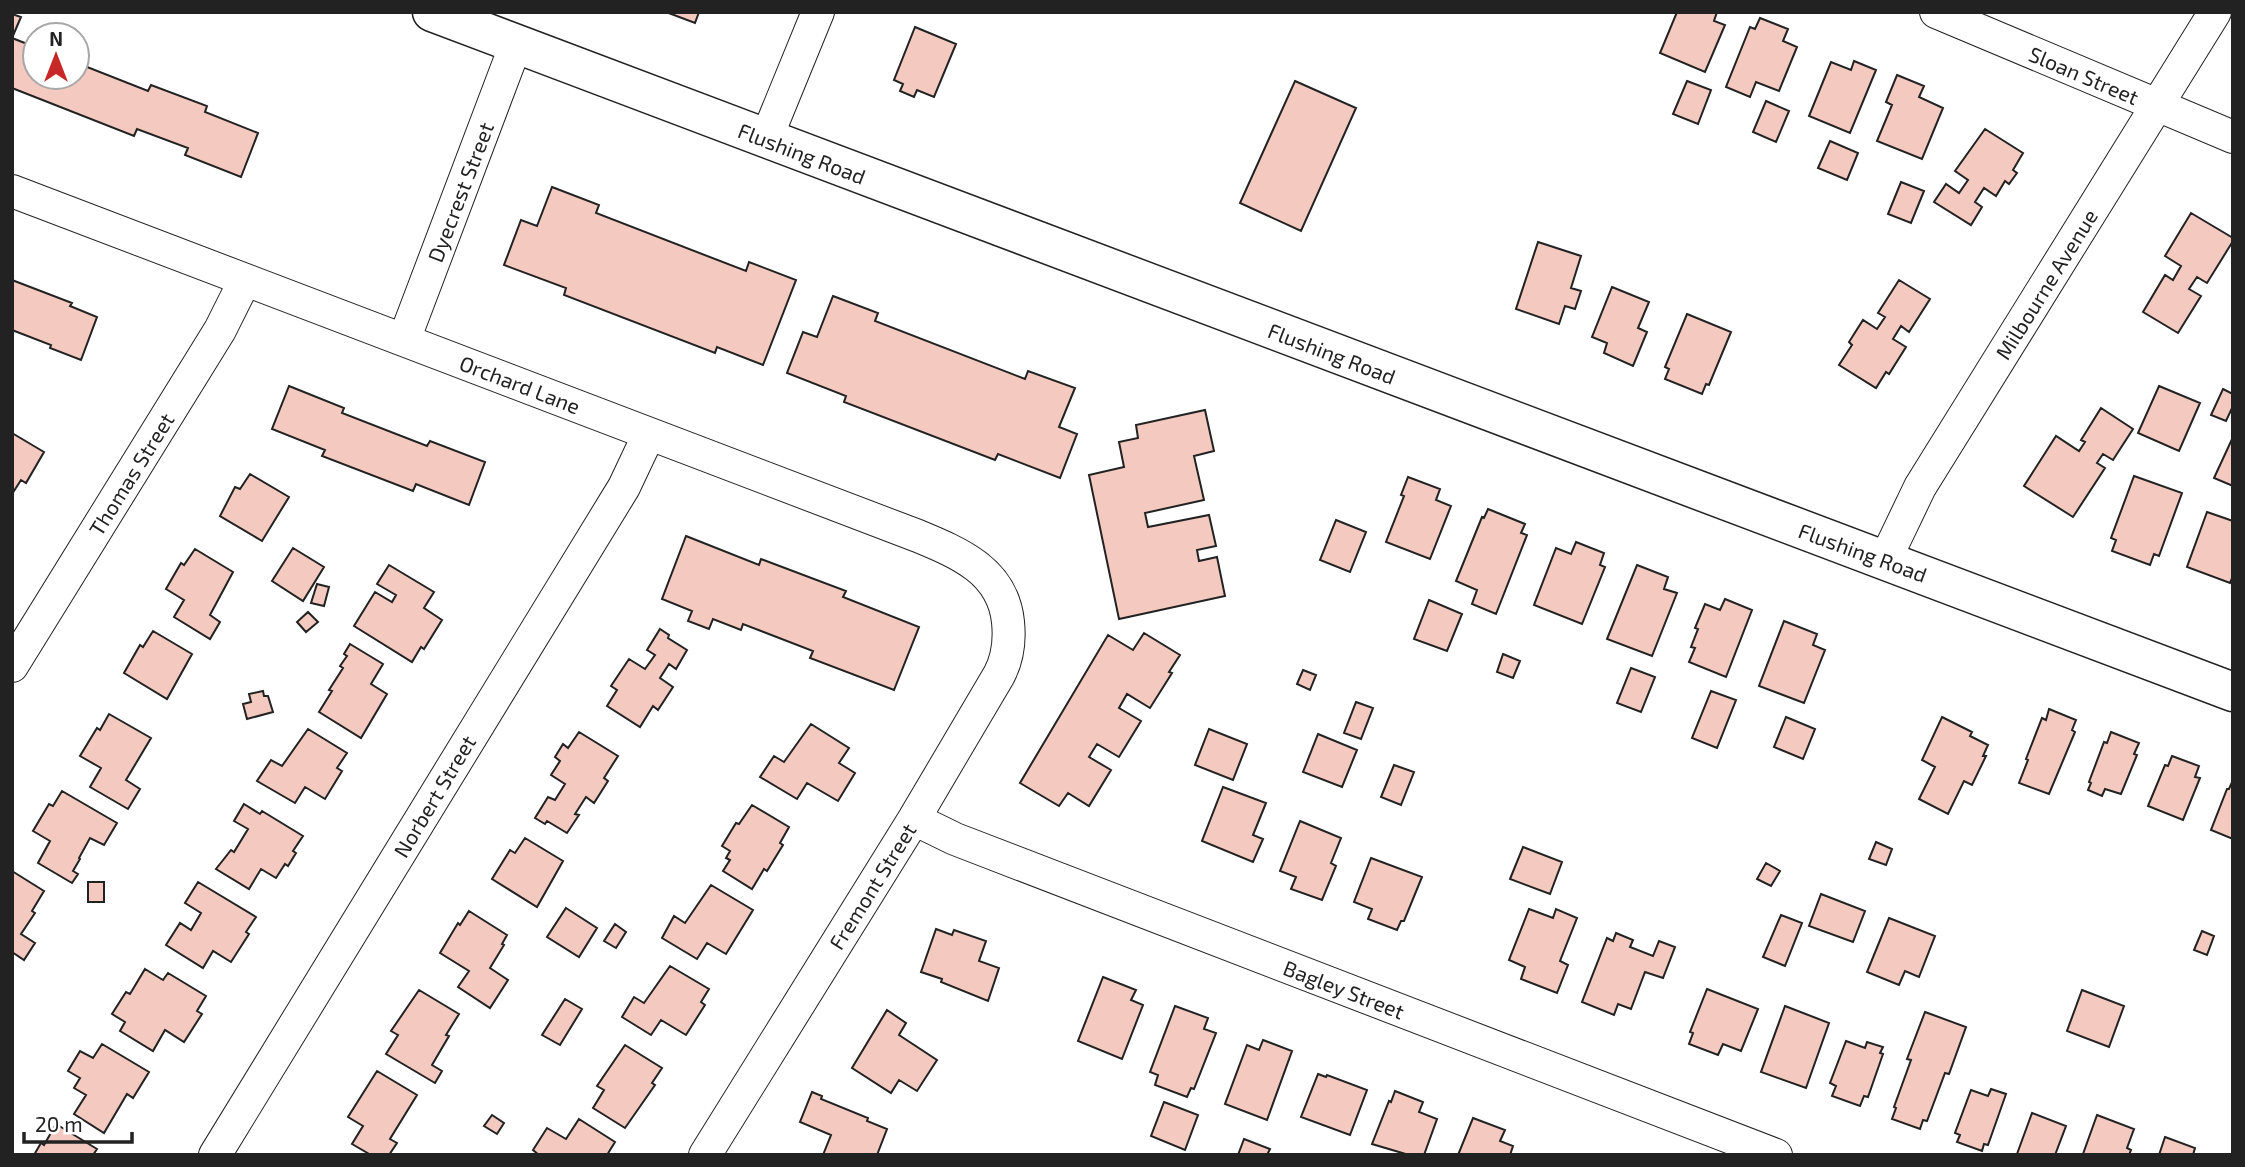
<svg xmlns="http://www.w3.org/2000/svg" width="2245" height="1167" viewBox="0 0 2245 1167" font-family="'Exo 2',sans-serif">
	<style>
		.building { fill: #f3c9c0; stroke: #222; stroke-width: 2 }
		.lines { fill: none; stroke-linecap: round; stroke-linejoin: round }
		.street-casing { stroke: #222; stroke-width: 34 }
		.secondary-casing { stroke: #222; stroke-width: 41 }
		.street { stroke: #fff; stroke-width: 32 }
		.secondary { stroke: #fff; stroke-width: 38 }
		.labels { text-anchor: middle; dominant-baseline: central; stroke-width: 5; stroke-linejoin: round; paint-order: stroke }
		.street-label { font-size: 21px; fill: #222; stroke: #fff }
	</style>
	<rect width="100%" height="100%" fill="#fff"/>
	<!-- building -->
	<path class="building" d="M 666,12 L 699,12 L 695,23 Z
		M 1677,12 L 1717,12 L 1714,21 L 1725,25 L 1705,72 L 1660,53 Z
		M 12,14 L 21,17 L 12,38 Z
		M 1760,18 L 1788,29 L 1783,41 L 1797,47 L 1779,91 L 1756,82 L 1750,97 L 1726,87 L 1750,27 L 1755,29 Z
		M 915,27 L 956,44 L 934,97 L 917,90 L 914,97 L 900,91 L 903,84 L 894,80 Z
		M 12,38 L 35,47 L 35,77 L 77,77 L 77,63 L 148,91 L 151,85 L 207,106 L 205,112 L 258,133 L 241,177 L 185,155 L 188,148 L 137,129 L 134,136 L 12,88 Z
		M 1854,61 L 1876,70 L 1850,133 L 1809,116 L 1831,62 L 1851,70 Z
		M 1897,75 L 1924,86 L 1919,97 L 1943,108 L 1922,159 L 1877,141 L 1892,105 L 1886,102 Z
		M 1295,81 L 1356,108 L 1301,231 L 1240,203 Z
		M 1687,81 L 1711,90 L 1698,124 L 1673,114 Z
		M 1766,101 L 1789,111 L 1776,142 L 1753,132 Z
		M 1985,129 L 2023,153 L 2013,170 L 2017,173 L 2009,184 L 2005,181 L 1996,196 L 1984,188 L 1975,202 L 1982,207 L 1971,225 L 1934,202 L 1946,184 L 1959,193 L 1968,180 L 1955,171 Z
		M 1830,141 L 1858,153 L 1847,180 L 1818,168 Z
		M 1901,182 L 1924,191 L 1911,223 L 1888,214 Z
		M 552,187 L 599,205 L 596,213 L 746,271 L 749,262 L 796,280 L 763,365 L 717,347 L 715,353 L 564,295 L 566,288 L 504,265 L 521,220 L 537,226 Z
		M 2191,213 L 2233,238 L 2233,241 L 2207,283 L 2197,277 L 2189,289 L 2201,296 L 2178,333 L 2143,312 L 2165,275 L 2173,280 L 2181,266 L 2165,256 Z
		M 1538,242 L 1581,256 L 1571,288 L 1581,291 L 1575,309 L 1565,306 L 1559,324 L 1516,309 Z
		M 12,280 L 72,303 L 70,306 L 97,317 L 81,360 L 50,348 L 51,345 L 12,330 Z
		M 1899,280 L 1930,299 L 1909,332 L 1901,326 L 1893,339 L 1906,347 L 1889,374 L 1886,372 L 1876,388 L 1839,365 L 1852,345 L 1849,342 L 1863,320 L 1877,329 L 1885,317 L 1878,313 Z
		M 1612,287 L 1649,302 L 1638,328 L 1647,332 L 1633,366 L 1604,353 L 1607,343 L 1592,337 Z
		M 833,296 L 878,313 L 875,321 L 1025,379 L 1028,371 L 1075,388 L 1059,427 L 1077,434 L 1060,478 L 998,454 L 995,460 L 844,402 L 846,396 L 787,373 L 803,332 L 817,337 Z
		M 1687,314 L 1731,332 L 1709,385 L 1706,384 L 1702,394 L 1665,379 L 1669,369 L 1665,367 Z
		M 289,386 L 344,408 L 342,413 L 427,446 L 430,441 L 485,462 L 469,505 L 416,484 L 413,491 L 322,456 L 325,450 L 272,429 Z
		M 2159,386 L 2200,403 L 2179,451 L 2138,433 Z
		M 2223,389 L 2233,394 L 2233,406 L 2226,421 L 2211,415 Z
		M 2101,408 L 2133,429 L 2113,460 L 2103,454 L 2097,463 L 2105,468 L 2073,517 L 2024,486 L 2056,436 L 2079,451 L 2085,442 L 2081,440 Z
		M 1205,410 L 1214,451 L 1194,456 L 1204,500 L 1145,513 L 1148,527 L 1209,515 L 1216,546 L 1197,550 L 1199,561 L 1217,557 L 1225,596 L 1119,619 L 1089,475 L 1124,467 L 1119,442 L 1138,438 L 1136,425 Z
		M 12,433 L 44,452 L 26,483 L 21,480 L 12,494 Z
		M 2233,437 L 2233,486 L 2214,478 Z
		M 250,474 L 289,497 L 262,541 L 220,516 L 235,487 L 240,489 Z
		M 2134,476 L 2182,493 L 2159,556 L 2154,554 L 2150,565 L 2112,551 L 2116,540 L 2111,538 Z
		M 1408,477 L 1440,489 L 1436,500 L 1451,506 L 1430,559 L 1386,542 L 1404,496 L 1401,495 Z
		M 1488,509 L 1525,524 L 1521,533 L 1527,535 L 1496,614 L 1472,604 L 1477,590 L 1456,581 L 1482,517 L 1484,518 Z
		M 2207,512 L 2233,521 L 2233,576 L 2230,583 L 2187,567 Z
		M 1336,520 L 1366,532 L 1350,572 L 1320,560 Z
		M 686,536 L 759,565 L 761,559 L 846,591 L 843,597 L 919,627 L 894,690 L 810,658 L 813,651 L 743,624 L 741,630 L 713,619 L 709,629 L 688,621 L 692,611 L 662,599 Z
		M 1576,542 L 1604,553 L 1600,565 L 1605,567 L 1582,624 L 1534,605 L 1556,548 L 1571,554 Z
		M 293,548 L 324,567 L 303,601 L 272,581 Z
		M 195,549 L 233,572 L 210,615 L 220,622 L 210,639 L 174,617 L 184,600 L 166,589 L 181,563 L 184,565 Z
		M 389,565 L 434,592 L 424,608 L 442,620 L 424,649 L 421,647 L 412,662 L 354,626 L 375,592 L 392,602 L 396,595 L 377,584 Z
		M 1637,565 L 1668,577 L 1664,589 L 1677,593 L 1652,656 L 1607,639 Z
		M 317,584 L 329,587 L 324,606 L 311,603 Z
		M 1725,599 L 1752,610 L 1726,677 L 1689,662 L 1695,648 L 1691,647 L 1698,629 L 1695,628 L 1705,604 L 1720,610 Z
		M 1429,600 L 1462,614 L 1447,651 L 1414,639 Z
		M 308,612 L 318,622 L 306,632 L 297,622 Z
		M 1784,621 L 1817,634 L 1813,645 L 1825,650 L 1804,703 L 1759,686 Z
		M 660,629 L 669,635 L 668,638 L 687,650 L 676,669 L 669,664 L 660,678 L 673,687 L 658,710 L 653,706 L 640,727 L 607,706 L 617,690 L 611,686 L 629,659 L 645,669 L 655,655 L 647,650 Z
		M 153,631 L 192,654 L 167,699 L 124,673 L 140,645 L 143,647 Z
		M 1144,633 L 1180,655 L 1169,672 L 1172,673 L 1150,708 L 1127,694 L 1119,708 L 1141,721 L 1119,757 L 1097,744 L 1089,757 L 1111,770 L 1089,806 L 1068,793 L 1059,806 L 1020,783 L 1108,635 L 1133,650 Z
		M 350,644 L 383,664 L 371,684 L 387,694 L 361,738 L 319,712 L 332,691 L 329,690 L 343,668 L 340,666 L 347,656 L 344,654 Z
		M 1503,654 L 1520,661 L 1513,678 L 1497,672 Z
		M 1631,668 L 1655,677 L 1641,712 L 1617,703 Z
		M 1303,670 L 1316,675 L 1310,690 L 1297,684 Z
		M 263,691 L 264,696 L 268,696 L 273,712 L 247,719 L 243,704 L 251,702 L 249,694 Z
		M 1711,691 L 1736,700 L 1717,748 L 1692,738 Z
		M 1356,702 L 1373,708 L 1361,739 L 1344,733 Z
		M 2049,709 L 2076,720 L 2072,730 L 2075,732 L 2049,794 L 2019,783 L 2028,760 L 2026,759 L 2042,718 L 2046,720 Z
		M 109,714 L 151,738 L 126,780 L 140,789 L 128,809 L 90,787 L 101,768 L 80,756 L 97,728 L 100,730 Z
		M 1786,717 L 1815,729 L 1803,759 L 1774,747 Z
		M 1942,717 L 1972,732 L 1970,736 L 1988,745 L 1983,756 L 1986,756 L 1972,785 L 1964,781 L 1948,814 L 1919,799 L 1935,767 L 1922,760 Z
		M 811,724 L 849,748 L 839,763 L 855,773 L 838,801 L 807,783 L 797,799 L 760,777 L 774,756 L 784,762 Z
		M 308,729 L 347,753 L 337,768 L 342,771 L 325,799 L 305,787 L 295,803 L 257,781 L 271,760 L 282,766 Z
		M 1209,729 L 1247,744 L 1233,780 L 1195,765 Z
		M 579,732 L 618,756 L 604,778 L 608,781 L 594,803 L 586,797 L 575,814 L 579,815 L 567,833 L 547,821 L 545,824 L 535,818 L 548,797 L 555,800 L 565,784 L 551,775 L 560,761 L 555,757 L 563,744 L 568,748 Z
		M 2111,732 L 2139,743 L 2134,754 L 2137,755 L 2121,794 L 2105,789 L 2102,796 L 2088,790 L 2091,783 L 2089,782 L 2104,742 L 2107,743 Z
		M 1318,734 L 1357,750 L 1342,787 L 1303,772 Z
		M 2172,756 L 2199,766 L 2195,777 L 2200,778 L 2183,820 L 2148,806 L 2165,765 L 2168,766 Z
		M 1394,765 L 1414,772 L 1401,805 L 1381,797 Z
		M 2233,780 L 2233,839 L 2211,830 L 2227,789 L 2229,789 Z
		M 1223,787 L 1266,803 L 1253,835 L 1263,839 L 1253,862 L 1202,841 Z
		M 62,791 L 117,823 L 104,845 L 90,838 L 79,858 L 80,859 L 73,871 L 78,874 L 72,883 L 38,863 L 50,841 L 33,831 L 49,804 L 53,806 Z
		M 244,804 L 260,814 L 262,811 L 303,836 L 293,851 L 296,853 L 288,866 L 285,864 L 276,878 L 261,869 L 249,889 L 216,869 L 231,850 L 234,852 L 248,829 L 234,821 Z
		M 752,805 L 789,827 L 780,843 L 783,845 L 767,871 L 764,869 L 752,889 L 723,871 L 730,860 L 726,858 L 730,851 L 722,846 L 736,823 L 739,824 Z
		M 1300,821 L 1341,838 L 1331,863 L 1336,866 L 1322,900 L 1291,889 L 1296,877 L 1280,871 Z
		M 525,838 L 563,861 L 537,907 L 492,879 L 510,850 L 515,853 Z
		M 1876,842 L 1892,849 L 1886,865 L 1869,859 Z
		M 1523,847 L 1562,862 L 1550,894 L 1510,879 Z
		M 1371,858 L 1422,877 L 1404,921 L 1401,921 L 1397,930 L 1368,919 L 1372,909 L 1354,902 Z
		M 1766,863 L 1780,871 L 1771,886 L 1757,879 Z
		M 12,871 L 44,891 L 32,911 L 35,913 L 21,934 L 35,943 L 24,960 L 12,952 Z
		M 88,882 L 104,882 L 104,902 L 88,902 Z
		M 198,882 L 256,917 L 246,932 L 249,934 L 231,962 L 213,951 L 203,968 L 166,945 L 180,923 L 191,930 L 201,913 L 185,903 Z
		M 711,885 L 753,910 L 726,954 L 707,943 L 697,959 L 662,938 L 674,916 L 685,923 Z
		M 1821,894 L 1865,911 L 1853,942 L 1809,926 Z
		M 566,908 L 597,928 L 579,957 L 547,937 Z
		M 1529,909 L 1553,918 L 1556,909 L 1577,918 L 1560,961 L 1568,965 L 1557,993 L 1521,979 L 1525,967 L 1509,960 Z
		M 469,911 L 507,935 L 502,944 L 504,945 L 490,968 L 508,980 L 490,1008 L 458,987 L 469,971 L 440,953 L 458,923 L 460,925 Z
		M 1781,915 L 1802,923 L 1785,966 L 1763,957 Z
		M 1889,918 L 1935,936 L 1919,977 L 1905,971 L 1899,985 L 1867,972 Z
		M 615,924 L 626,932 L 616,948 L 604,941 Z
		M 936,929 L 952,935 L 954,930 L 986,941 L 979,961 L 999,968 L 988,1001 L 941,982 L 942,979 L 921,972 Z
		M 2202,931 L 2214,936 L 2207,955 L 2194,950 Z
		M 1616,933 L 1633,940 L 1630,947 L 1653,956 L 1659,941 L 1675,947 L 1663,978 L 1645,972 L 1631,1009 L 1618,1004 L 1614,1015 L 1582,1002 L 1607,938 L 1613,941 Z
		M 670,966 L 709,989 L 701,1002 L 705,1005 L 686,1035 L 661,1020 L 651,1035 L 622,1017 L 634,997 L 644,1003 Z
		M 145,969 L 163,980 L 168,973 L 206,996 L 197,1011 L 202,1014 L 184,1042 L 165,1030 L 153,1051 L 120,1031 L 125,1022 L 112,1014 L 126,992 L 130,994 Z
		M 1103,977 L 1136,990 L 1131,1000 L 1143,1005 L 1122,1059 L 1078,1041 Z
		M 1707,989 L 1758,1009 L 1741,1051 L 1723,1044 L 1718,1055 L 1689,1044 L 1693,1033 L 1690,1032 Z
		M 419,990 L 459,1014 L 446,1035 L 449,1036 L 432,1065 L 442,1071 L 435,1083 L 386,1054 L 398,1035 L 391,1031 Z
		M 2082,990 L 2124,1006 L 2109,1047 L 2067,1031 Z
		M 565,999 L 582,1009 L 560,1045 L 542,1035 Z
		M 1175,1006 L 1208,1018 L 1204,1029 L 1216,1033 L 1194,1089 L 1191,1088 L 1187,1097 L 1155,1085 L 1158,1075 L 1150,1072 Z
		M 1785,1006 L 1829,1023 L 1806,1088 L 1761,1072 Z
		M 887,1010 L 906,1023 L 899,1035 L 937,1060 L 917,1091 L 899,1080 L 891,1093 L 852,1068 Z
		M 1925,1012 L 1966,1027 L 1949,1074 L 1945,1073 L 1927,1121 L 1923,1120 L 1920,1129 L 1892,1119 L 1896,1108 L 1894,1107 L 1911,1060 L 1907,1059 Z
		M 1263,1040 L 1292,1051 L 1267,1120 L 1225,1104 L 1247,1045 L 1259,1050 Z
		M 1846,1041 L 1865,1048 L 1867,1042 L 1883,1047 L 1880,1053 L 1883,1054 L 1868,1097 L 1864,1096 L 1860,1106 L 1832,1096 L 1836,1086 L 1830,1083 Z
		M 102,1044 L 149,1072 L 133,1098 L 127,1094 L 104,1133 L 74,1114 L 86,1095 L 74,1088 L 80,1078 L 68,1071 L 80,1051 L 93,1058 Z
		M 625,1045 L 662,1068 L 652,1083 L 655,1085 L 625,1128 L 593,1108 L 604,1090 L 597,1086 Z
		M 377,1071 L 417,1095 L 390,1139 L 397,1143 L 389,1155 L 371,1155 L 352,1144 L 363,1126 L 348,1117 Z
		M 1318,1074 L 1326,1077 L 1327,1075 L 1367,1090 L 1350,1135 L 1301,1117 Z
		M 1991,1089 L 2006,1094 L 1988,1145 L 1984,1144 L 1982,1151 L 1957,1142 L 1960,1135 L 1955,1133 L 1971,1090 L 1988,1096 Z
		M 1395,1091 L 1423,1102 L 1419,1112 L 1437,1119 L 1424,1155 L 1409,1155 L 1372,1144 L 1389,1101 L 1391,1102 Z
		M 812,1092 L 822,1096 L 821,1099 L 868,1118 L 867,1121 L 887,1129 L 877,1155 L 823,1155 L 831,1135 L 800,1122 Z
		M 1164,1102 L 1198,1115 L 1185,1150 L 1151,1136 Z
		M 2032,1113 L 2066,1126 L 2055,1155 L 2017,1154 Z
		M 492,1115 L 504,1123 L 497,1134 L 484,1126 Z
		M 2097,1115 L 2134,1129 L 2127,1148 L 2131,1150 L 2129,1155 L 2083,1154 Z
		M 1473,1118 L 1505,1130 L 1500,1141 L 1513,1146 L 1510,1155 L 1458,1155 Z
		M 579,1119 L 615,1142 L 607,1155 L 539,1155 L 533,1150 L 547,1128 L 566,1139 Z
		M 56,1124 L 97,1149 L 93,1155 L 34,1155 L 41,1143 L 44,1145 Z
		M 2165,1137 L 2195,1148 L 2193,1155 L 2159,1155 Z
		M 1244,1139 L 1270,1149 L 1267,1155 L 1238,1155 Z"/>
	<g class="lines">
		<!-- street casing -->
		<g class="street-casing">
			<path id="street" d="M 1936,12 L 2233,137
				M 766,139 L 818,12
				M 12,191 L 918,536 C 959,553 1003,571 1008,622 C 1010,641 1008,658 999,675 L 914,819 L 705,1155
				M 404,340 L 516,44
				M 1885,560 L 1920,487 L 2215,12
				M 12,666 L 220,330 L 245,280
				M 914,819 L 955,839 L 1776,1155
				M 215,1155 L 624,487 L 649,434"/>
		</g>
		<!-- secondary casing -->
		<g class="secondary-casing">
			<path id="secondary" d="M 432,12 L 2233,692"/>
		</g>
		<!-- street -->
		<use href="#street" class="street"/>
		<!-- secondary -->
		<use href="#secondary" class="secondary"/>
	</g>
	<g class="labels">
		<!-- street labels -->
		<g class="street-label">
			<text transform="translate(2084 75) rotate(23)">Sloan Street</text>
			<text transform="translate(802 153) rotate(21)">Flushing Road</text>
			<text transform="translate(460 192) rotate(-69)">Dyecrest Street</text>
			<text transform="translate(2046 284) rotate(-58)">Milbourne Avenue</text>
			<text transform="translate(1332 353) rotate(21)">Flushing Road</text>
			<text transform="translate(520 384) rotate(21)">Orchard Lane</text>
			<text transform="translate(131 474) rotate(-58)">Thomas Street</text>
			<text transform="translate(1863 552) rotate(20)">Flushing Road</text>
			<text transform="translate(434 796) rotate(-59)">Norbert Street</text>
			<text transform="translate(872 886) rotate(-58)">Fremont Street</text>
			<text transform="translate(1344 989) rotate(21)">Bagley Street</text>
		</g>
	</g>
	<!-- border -->
	<rect width="2245" height="1167" fill="none" stroke="#222222" stroke-width="28"/>
	<!-- north arrow -->
	<g transform="translate(56 56)"><circle r="33" fill="#ffffff" stroke="#a7a7a7" stroke-width="2"/>
	<path d="M0-5L12 26L0 18L-12 26Z" fill="#c62828"/>
	<text y="-10" font-size="19" font-weight="bold" text-anchor="middle" fill="#222222">N</text>
	</g>
	<!-- scale -->
	<path d="M24 1132v10h108v-10" fill="none" stroke="#222222" stroke-width="3.5"/>
	<text x="35" y="1132" font-size="21" fill="#222222" stroke="#ffffff" stroke-width="5" paint-order="stroke">20 m</text>
</svg>
